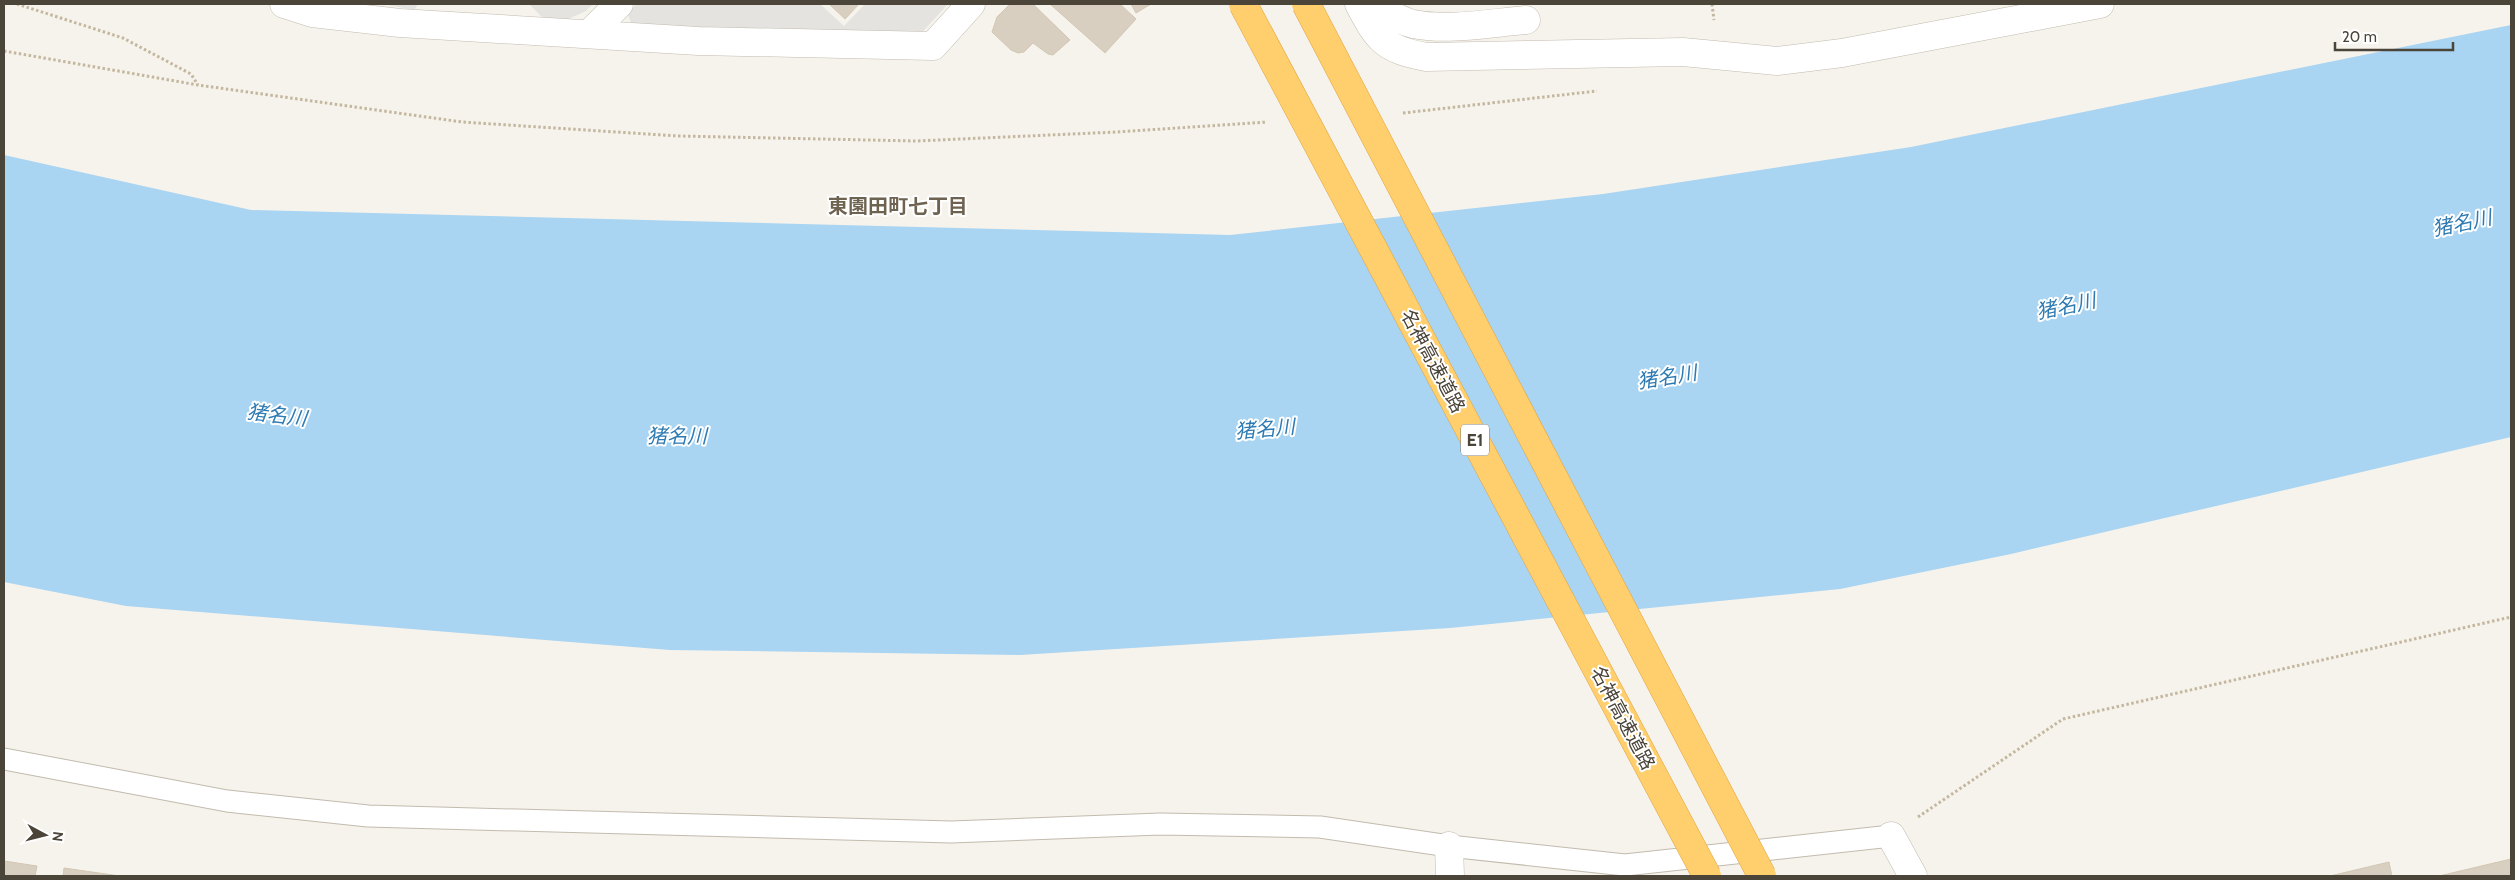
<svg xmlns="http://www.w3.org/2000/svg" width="2515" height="880" viewBox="0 0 2515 880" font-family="Cabin,'Noto Sans JP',sans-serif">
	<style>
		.parking { fill: #e5e3e0 }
		.water { fill: #a9d4f2 }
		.building { fill: #d8cfc1; stroke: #d3c7b4 }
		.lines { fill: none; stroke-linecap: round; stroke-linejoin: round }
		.lane-casing { stroke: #c2bbae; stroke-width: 23 }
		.street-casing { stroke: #c2bbae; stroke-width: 29 }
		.path { stroke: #c4b79f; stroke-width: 3; stroke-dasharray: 2.5 2.5; stroke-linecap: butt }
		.lane { stroke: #fff; stroke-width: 21 }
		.street { stroke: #fff; stroke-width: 28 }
		.highway-bridge-casing { stroke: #e0a43c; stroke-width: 29; stroke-linecap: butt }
		.highway-bridge { stroke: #ffcf6e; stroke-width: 28 }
		.labels { text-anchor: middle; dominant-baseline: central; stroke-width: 4; stroke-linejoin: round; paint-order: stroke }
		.shield { fill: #fff; stroke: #817c74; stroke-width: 1 }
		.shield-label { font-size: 18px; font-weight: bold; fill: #4b4439 }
		.street-label { font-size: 19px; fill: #4b4439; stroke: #fff }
		.neighbourhood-label { font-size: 20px; font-weight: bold; fill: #6e6250; stroke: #fff }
		.water-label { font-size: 20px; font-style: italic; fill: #2e7ab2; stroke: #fff }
	</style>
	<rect width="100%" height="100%" fill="#f6f3ec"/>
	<!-- parking -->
	<path class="parking" d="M 383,4 L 418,4 L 414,10 Z
		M 529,4 L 593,4 L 586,11 L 566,20 L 544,19 Z
		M 637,4 L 820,4 L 844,26 L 865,4 L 948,4 L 916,39 L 632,24 L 627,13 Z"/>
	<!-- water -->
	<path class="water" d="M 2511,25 L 2511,437 L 2011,554 L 1840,589 L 1450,628 L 1020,655 L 670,650 L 126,606 L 4,582 L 4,155 L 251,210 L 1230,235 L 1603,194 L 1911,147 Z"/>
	<!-- building -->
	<path class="building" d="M 829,4 L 859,4 L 845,19 Z
		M 1010,4 L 1033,4 L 1070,40 L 1053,55 L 1048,54 L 1033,43 L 1024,52 L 1018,53 L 1011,50 L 992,32 L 997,17 Z
		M 1050,4 L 1120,4 L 1136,19 L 1105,53 Z
		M 1131,4 L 1151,4 L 1136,13 Z
		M 2511,859 L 2511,876 L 2439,876 Z
		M 4,861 L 37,866 L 35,876 L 4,876 Z
		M 2389,862 L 2392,876 L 2330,876 Z
		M 64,868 L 120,876 L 63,876 Z"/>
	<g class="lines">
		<!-- lane casing -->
		<g class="lane-casing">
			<path id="lane" d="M 4,759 L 227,801 L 368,816 L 951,832 L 1160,824 L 1320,827 L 1449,846 L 1625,865 L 1891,836"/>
		</g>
		<!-- street casing -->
		<g class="street-casing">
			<path id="street" d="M 284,4 L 312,13 L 400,23 L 698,41 L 933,46 L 971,4
				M 1359,4 C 1378,40 1384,49 1426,57 L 1683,52 L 1777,61 L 1842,53 L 2100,4
				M 1370,4 C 1384,11 1398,20 1413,24 C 1447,31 1491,23 1526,20
				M 589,34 L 619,4
				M 1891,836 L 1913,876
				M 1449,846 L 1450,876"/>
		</g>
		<!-- path -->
		<path class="path" d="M 17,4 L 123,38 L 191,74 L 198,85
			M 1712,4 L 1714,20
			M 4,51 L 198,85 L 462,122 L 678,136 L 916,141 L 1117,132 L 1267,122
			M 1403,113 L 1597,91
			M 1918,817 L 2063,719 L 2511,617"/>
		<!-- lane -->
		<use href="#lane" class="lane"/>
		<!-- street -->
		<use href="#street" class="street"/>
		<!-- highway-bridge casing -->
		<g class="highway-bridge-casing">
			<path id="highway-bridge" d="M 1243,4 L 1707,876
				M 1306,4 L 1762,876"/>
		</g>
		<!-- highway-bridge -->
		<use href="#highway-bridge" class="highway-bridge"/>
	</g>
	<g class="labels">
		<!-- shield labels -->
		<rect class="shield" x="1461" y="424.5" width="28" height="31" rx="4"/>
		<g class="shield-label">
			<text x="1475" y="440">E1</text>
		</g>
		<!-- street labels -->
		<g class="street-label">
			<text transform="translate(1433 361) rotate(62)">名神高速道路</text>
			<text transform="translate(1623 718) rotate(62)">名神高速道路</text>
		</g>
		<!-- neighbourhood labels -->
		<g class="neighbourhood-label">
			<text x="898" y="206">東園田町七丁目</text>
		</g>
		<!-- water labels -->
		<g class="water-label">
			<text transform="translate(2462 223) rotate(-12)">猪名川</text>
			<text transform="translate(2066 306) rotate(-12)">猪名川</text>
			<text transform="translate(1667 377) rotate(-9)">猪名川</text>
			<text transform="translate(277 415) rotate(7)">猪名川</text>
			<text transform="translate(1265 429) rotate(-5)">猪名川</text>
			<text x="677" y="436">猪名川</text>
		</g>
	</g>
	<!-- border -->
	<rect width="2515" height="880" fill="none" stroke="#4b4439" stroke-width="10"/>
	<!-- north arrow -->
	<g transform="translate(45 835) rotate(97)" stroke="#ffffff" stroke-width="4" paint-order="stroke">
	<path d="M0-4L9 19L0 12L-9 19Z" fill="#4b4439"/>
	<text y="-8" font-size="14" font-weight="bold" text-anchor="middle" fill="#4b4439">N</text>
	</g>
	<!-- scale -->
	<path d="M2335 42v8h118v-8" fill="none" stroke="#4b4439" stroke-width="2.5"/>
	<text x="2342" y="42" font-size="15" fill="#4b4439" stroke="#ffffff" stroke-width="4" paint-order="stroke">20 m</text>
</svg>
